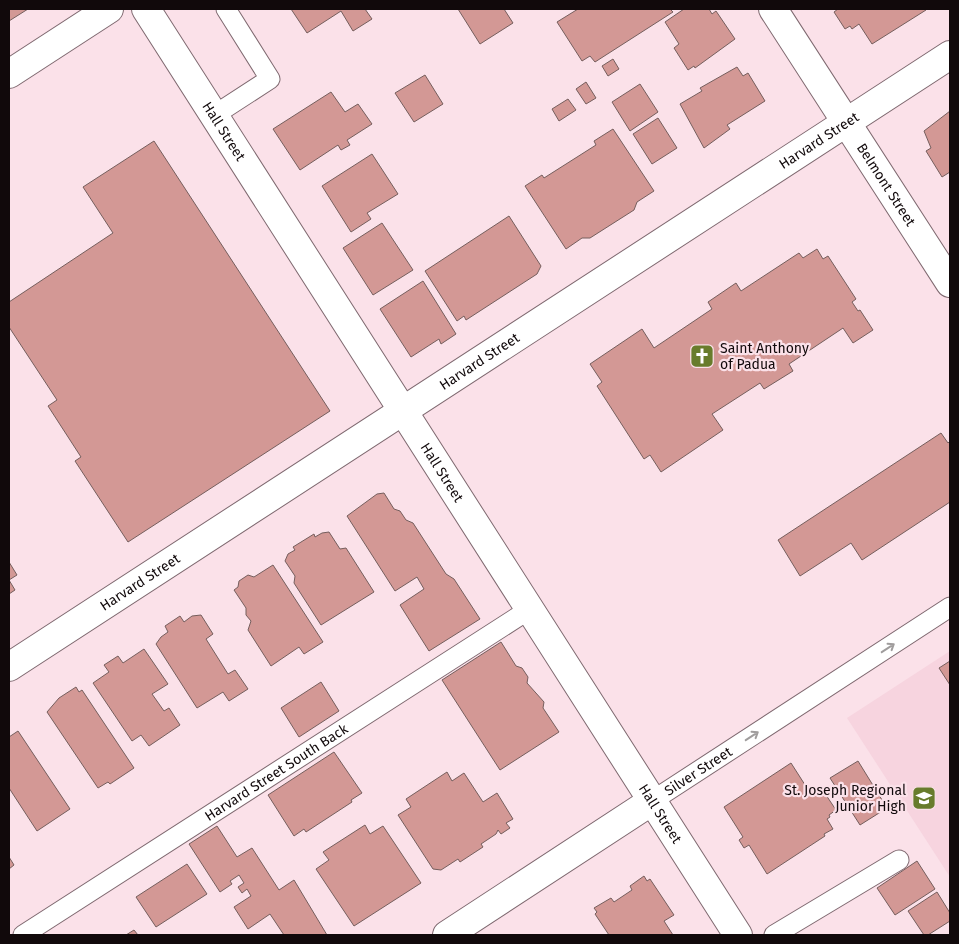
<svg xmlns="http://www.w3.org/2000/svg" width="959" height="944" viewBox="0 0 959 944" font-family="'Fira Sans',sans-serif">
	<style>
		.built { fill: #f7d4df }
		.building { fill: #d39895; stroke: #755e5d }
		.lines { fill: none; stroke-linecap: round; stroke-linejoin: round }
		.service-casing { stroke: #7f6970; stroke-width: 21 }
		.minor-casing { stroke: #7f6970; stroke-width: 30 }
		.service { stroke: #fff; stroke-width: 19 }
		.minor { stroke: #fff; stroke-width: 28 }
		.oneway { stroke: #a09d9d }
		.labels { text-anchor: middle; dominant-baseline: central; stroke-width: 4.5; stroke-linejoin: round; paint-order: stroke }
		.street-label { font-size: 14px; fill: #11090b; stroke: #fbe1e9 }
		.poi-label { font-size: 14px; fill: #11090b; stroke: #fbe1e9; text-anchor: start }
	</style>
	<rect width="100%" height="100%" fill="#fbe1e9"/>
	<!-- built -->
	<path class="built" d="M 950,651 L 950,877 L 847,718 Z"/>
	<!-- building -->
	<path class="building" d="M 9,9 L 28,9 L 9,21 Z
		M 291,9 L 365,9 L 372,19 L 353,31 L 341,11 L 307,33 Z
		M 458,9 L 504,9 L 513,23 L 480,44 Z
		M 578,9 L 670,9 L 673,12 L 595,62 L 590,56 L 582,61 L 557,22 Z
		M 684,9 L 709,9 L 712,14 L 716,11 L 735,39 L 695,68 L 694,66 L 688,70 L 674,48 L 679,44 L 665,22 Z
		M 838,9 L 925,9 L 926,10 L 872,44 L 859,24 L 852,29 L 850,26 L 845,29 L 834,12 Z
		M 613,59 L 619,69 L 608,76 L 602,66 Z
		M 737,67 L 743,76 L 748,73 L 765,101 L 727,125 L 730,129 L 704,148 L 680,104 L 702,91 L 700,88 Z
		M 425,75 L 443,104 L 414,122 L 395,93 Z
		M 586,82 L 596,98 L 586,104 L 576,89 Z
		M 640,84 L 658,112 L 630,131 L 612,102 Z
		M 331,92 L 345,112 L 358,104 L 372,124 L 347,140 L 350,145 L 341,150 L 338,145 L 300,170 L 273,129 Z
		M 568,99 L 576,110 L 559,121 L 552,109 Z
		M 950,111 L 950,172 L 942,177 L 926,151 L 931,148 L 924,131 Z
		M 658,118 L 677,148 L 652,164 L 633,134 Z
		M 613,129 L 654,191 L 637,202 L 634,210 L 590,238 L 582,238 L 566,249 L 525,186 L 542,175 L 544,178 L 596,145 L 594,141 Z
		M 154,141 L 330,411 L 128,542 L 75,461 L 81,457 L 48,406 L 57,400 L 9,327 L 9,302 L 113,233 L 83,187 Z
		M 372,154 L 398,194 L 367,213 L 371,219 L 351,232 L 322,186 Z
		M 509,216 L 541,266 L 537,274 L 466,320 L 464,316 L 457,321 L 425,271 Z
		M 382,223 L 413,270 L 373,295 L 343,248 Z
		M 817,249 L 823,259 L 828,256 L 856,299 L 852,302 L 858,311 L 860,310 L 873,330 L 853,343 L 843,328 L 789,364 L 793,371 L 764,389 L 760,383 L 712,414 L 723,430 L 661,472 L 650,455 L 644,459 L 597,386 L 602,382 L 590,364 L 642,329 L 654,348 L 712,309 L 708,302 L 736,283 L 741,291 L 799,253 L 803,258 Z
		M 423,281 L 456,334 L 441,344 L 439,339 L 411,357 L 380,309 Z
		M 941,433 L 948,443 L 950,441 L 950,502 L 862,560 L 851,543 L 800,576 L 778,540 Z
		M 384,493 L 394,509 L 400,511 L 406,520 L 413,523 L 446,574 L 454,579 L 480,619 L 429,651 L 400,605 L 424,589 L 417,577 L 395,591 L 347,516 L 377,494 Z
		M 329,532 L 340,549 L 346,548 L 374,592 L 321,625 L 294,583 L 295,576 L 285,561 L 288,554 L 295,550 L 293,547 L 314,534 L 315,537 L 322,533 Z
		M 9,562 L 17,575 L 9,580 L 15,590 L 9,594 Z
		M 273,565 L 323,642 L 304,654 L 299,647 L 271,666 L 248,630 L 251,621 L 246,615 L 246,608 L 234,590 L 238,587 L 239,581 L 248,575 L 254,577 Z
		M 201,615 L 213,634 L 206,639 L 228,674 L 235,670 L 248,689 L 229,701 L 223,692 L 197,708 L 156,644 L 161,637 L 168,632 L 165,626 L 180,616 L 184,622 L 192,616 Z
		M 501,642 L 516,666 L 522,668 L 528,677 L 527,683 L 544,702 L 543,708 L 559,732 L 500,770 L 442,680 Z
		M 144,649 L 168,684 L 152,694 L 164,711 L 169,708 L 180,725 L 149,746 L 141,735 L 132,741 L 93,683 L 109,672 L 104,665 L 118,656 L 123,663 Z
		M 950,661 L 950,685 L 939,668 Z
		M 321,682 L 339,711 L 299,737 L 281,708 Z
		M 76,687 L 79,692 L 82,690 L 134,768 L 110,784 L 108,782 L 98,788 L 47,712 L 59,698 Z
		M 18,731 L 70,809 L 37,831 L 9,788 L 9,737 Z
		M 334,752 L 362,793 L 351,800 L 352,802 L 306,832 L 304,829 L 294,836 L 268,795 Z
		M 858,761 L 887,808 L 860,825 L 830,778 Z
		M 791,763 L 807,788 L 809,786 L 812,790 L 820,786 L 836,810 L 829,815 L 830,817 L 827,819 L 833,829 L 824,834 L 825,836 L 767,874 L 749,845 L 744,848 L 739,840 L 743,837 L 724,807 Z
		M 447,772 L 452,781 L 464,773 L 483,802 L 497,793 L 513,819 L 506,823 L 510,828 L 501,834 L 498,830 L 496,834 L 481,844 L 483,847 L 460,862 L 458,859 L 441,870 L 433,869 L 398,815 L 411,807 L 406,799 Z
		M 365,825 L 370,834 L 383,826 L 421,883 L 354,926 L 316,869 L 329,860 L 323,852 Z
		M 217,826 L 237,857 L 252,848 L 279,890 L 294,880 L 327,935 L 284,935 L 270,914 L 248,929 L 234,907 L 251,896 L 247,889 L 242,893 L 238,887 L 244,883 L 239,875 L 230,881 L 232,884 L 220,892 L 189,844 Z
		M 9,857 L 14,865 L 9,869 Z
		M 917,861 L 935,889 L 895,915 L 877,888 Z
		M 187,864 L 207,894 L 156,927 L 136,897 Z
		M 644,876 L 647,881 L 650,879 L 674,915 L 664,921 L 673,935 L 609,935 L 595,914 L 597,912 L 594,908 L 611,898 L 614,902 L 632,890 L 630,886 Z
		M 937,892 L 950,913 L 950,921 L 928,935 L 924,935 L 908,911 Z
		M 134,930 L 138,935 L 126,935 Z"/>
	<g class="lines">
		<!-- service casing -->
		<g class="service-casing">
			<g id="service">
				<path d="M 213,116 L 270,79 L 226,9"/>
				<path id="s1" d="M 652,801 L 950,607"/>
				<path id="s2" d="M 23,935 L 530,609"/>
				<path d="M 774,935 L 899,860"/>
			</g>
		</g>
		<!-- minor casing -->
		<g class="minor-casing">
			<g id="minor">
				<path id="s3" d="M 146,9 L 738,935"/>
				<path id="s4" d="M 773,9 L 950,283"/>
				<path d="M 9,74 L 109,9"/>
				<path id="s5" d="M 9,667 L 950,55"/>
				<path d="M 447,935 L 652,801"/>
			</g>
		</g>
		<!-- service -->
		<use href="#service" class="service"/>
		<!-- minor -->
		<use href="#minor" class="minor"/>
	</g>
	<!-- one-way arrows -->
	<defs><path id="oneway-shaft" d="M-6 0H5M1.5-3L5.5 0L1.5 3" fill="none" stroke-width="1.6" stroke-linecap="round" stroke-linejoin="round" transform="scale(1.25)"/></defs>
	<g class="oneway">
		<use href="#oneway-shaft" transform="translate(888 648) rotate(-33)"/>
		<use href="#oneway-shaft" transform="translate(752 736) rotate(-33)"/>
	</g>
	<!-- icons -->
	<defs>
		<g id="church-square" transform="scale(1.25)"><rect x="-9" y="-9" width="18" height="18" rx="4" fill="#687c2c" stroke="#fbe1e9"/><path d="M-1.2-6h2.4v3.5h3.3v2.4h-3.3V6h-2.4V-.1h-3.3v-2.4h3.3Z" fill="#fff"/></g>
		<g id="school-square" transform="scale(1.25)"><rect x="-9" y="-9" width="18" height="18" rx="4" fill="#687c2c" stroke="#fbe1e9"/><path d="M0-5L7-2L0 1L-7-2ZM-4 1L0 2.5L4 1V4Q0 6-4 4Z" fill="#fff"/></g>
	</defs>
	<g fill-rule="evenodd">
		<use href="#church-square" x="702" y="356"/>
		<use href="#school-square" x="924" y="798"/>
	</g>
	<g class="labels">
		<!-- street labels -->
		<g class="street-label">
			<text stroke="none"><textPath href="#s3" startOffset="145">Hall Street</textPath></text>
			<text stroke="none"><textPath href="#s5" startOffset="966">Harvard Street</textPath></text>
			<text stroke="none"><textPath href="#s4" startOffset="209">Belmont Street</textPath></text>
			<text stroke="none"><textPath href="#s5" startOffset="561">Harvard Street</textPath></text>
			<text stroke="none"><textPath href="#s3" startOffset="550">Hall Street</textPath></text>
			<text stroke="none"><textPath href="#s5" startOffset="156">Harvard Street</textPath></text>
			<text stroke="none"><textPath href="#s1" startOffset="55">Silver Street</textPath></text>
			<text stroke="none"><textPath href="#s2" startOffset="301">Harvard Street South Back</textPath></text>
			<text stroke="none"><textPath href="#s3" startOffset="955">Hall Street</textPath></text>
		</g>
		<!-- poi labels -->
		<g class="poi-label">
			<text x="720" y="348">Saint Anthony<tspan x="720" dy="16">of Padua</tspan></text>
			<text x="906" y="790" text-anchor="end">St. Joseph Regional<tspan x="906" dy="16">Junior High</tspan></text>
		</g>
	</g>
	<!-- border -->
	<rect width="959" height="944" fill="none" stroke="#11090b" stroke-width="20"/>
</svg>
